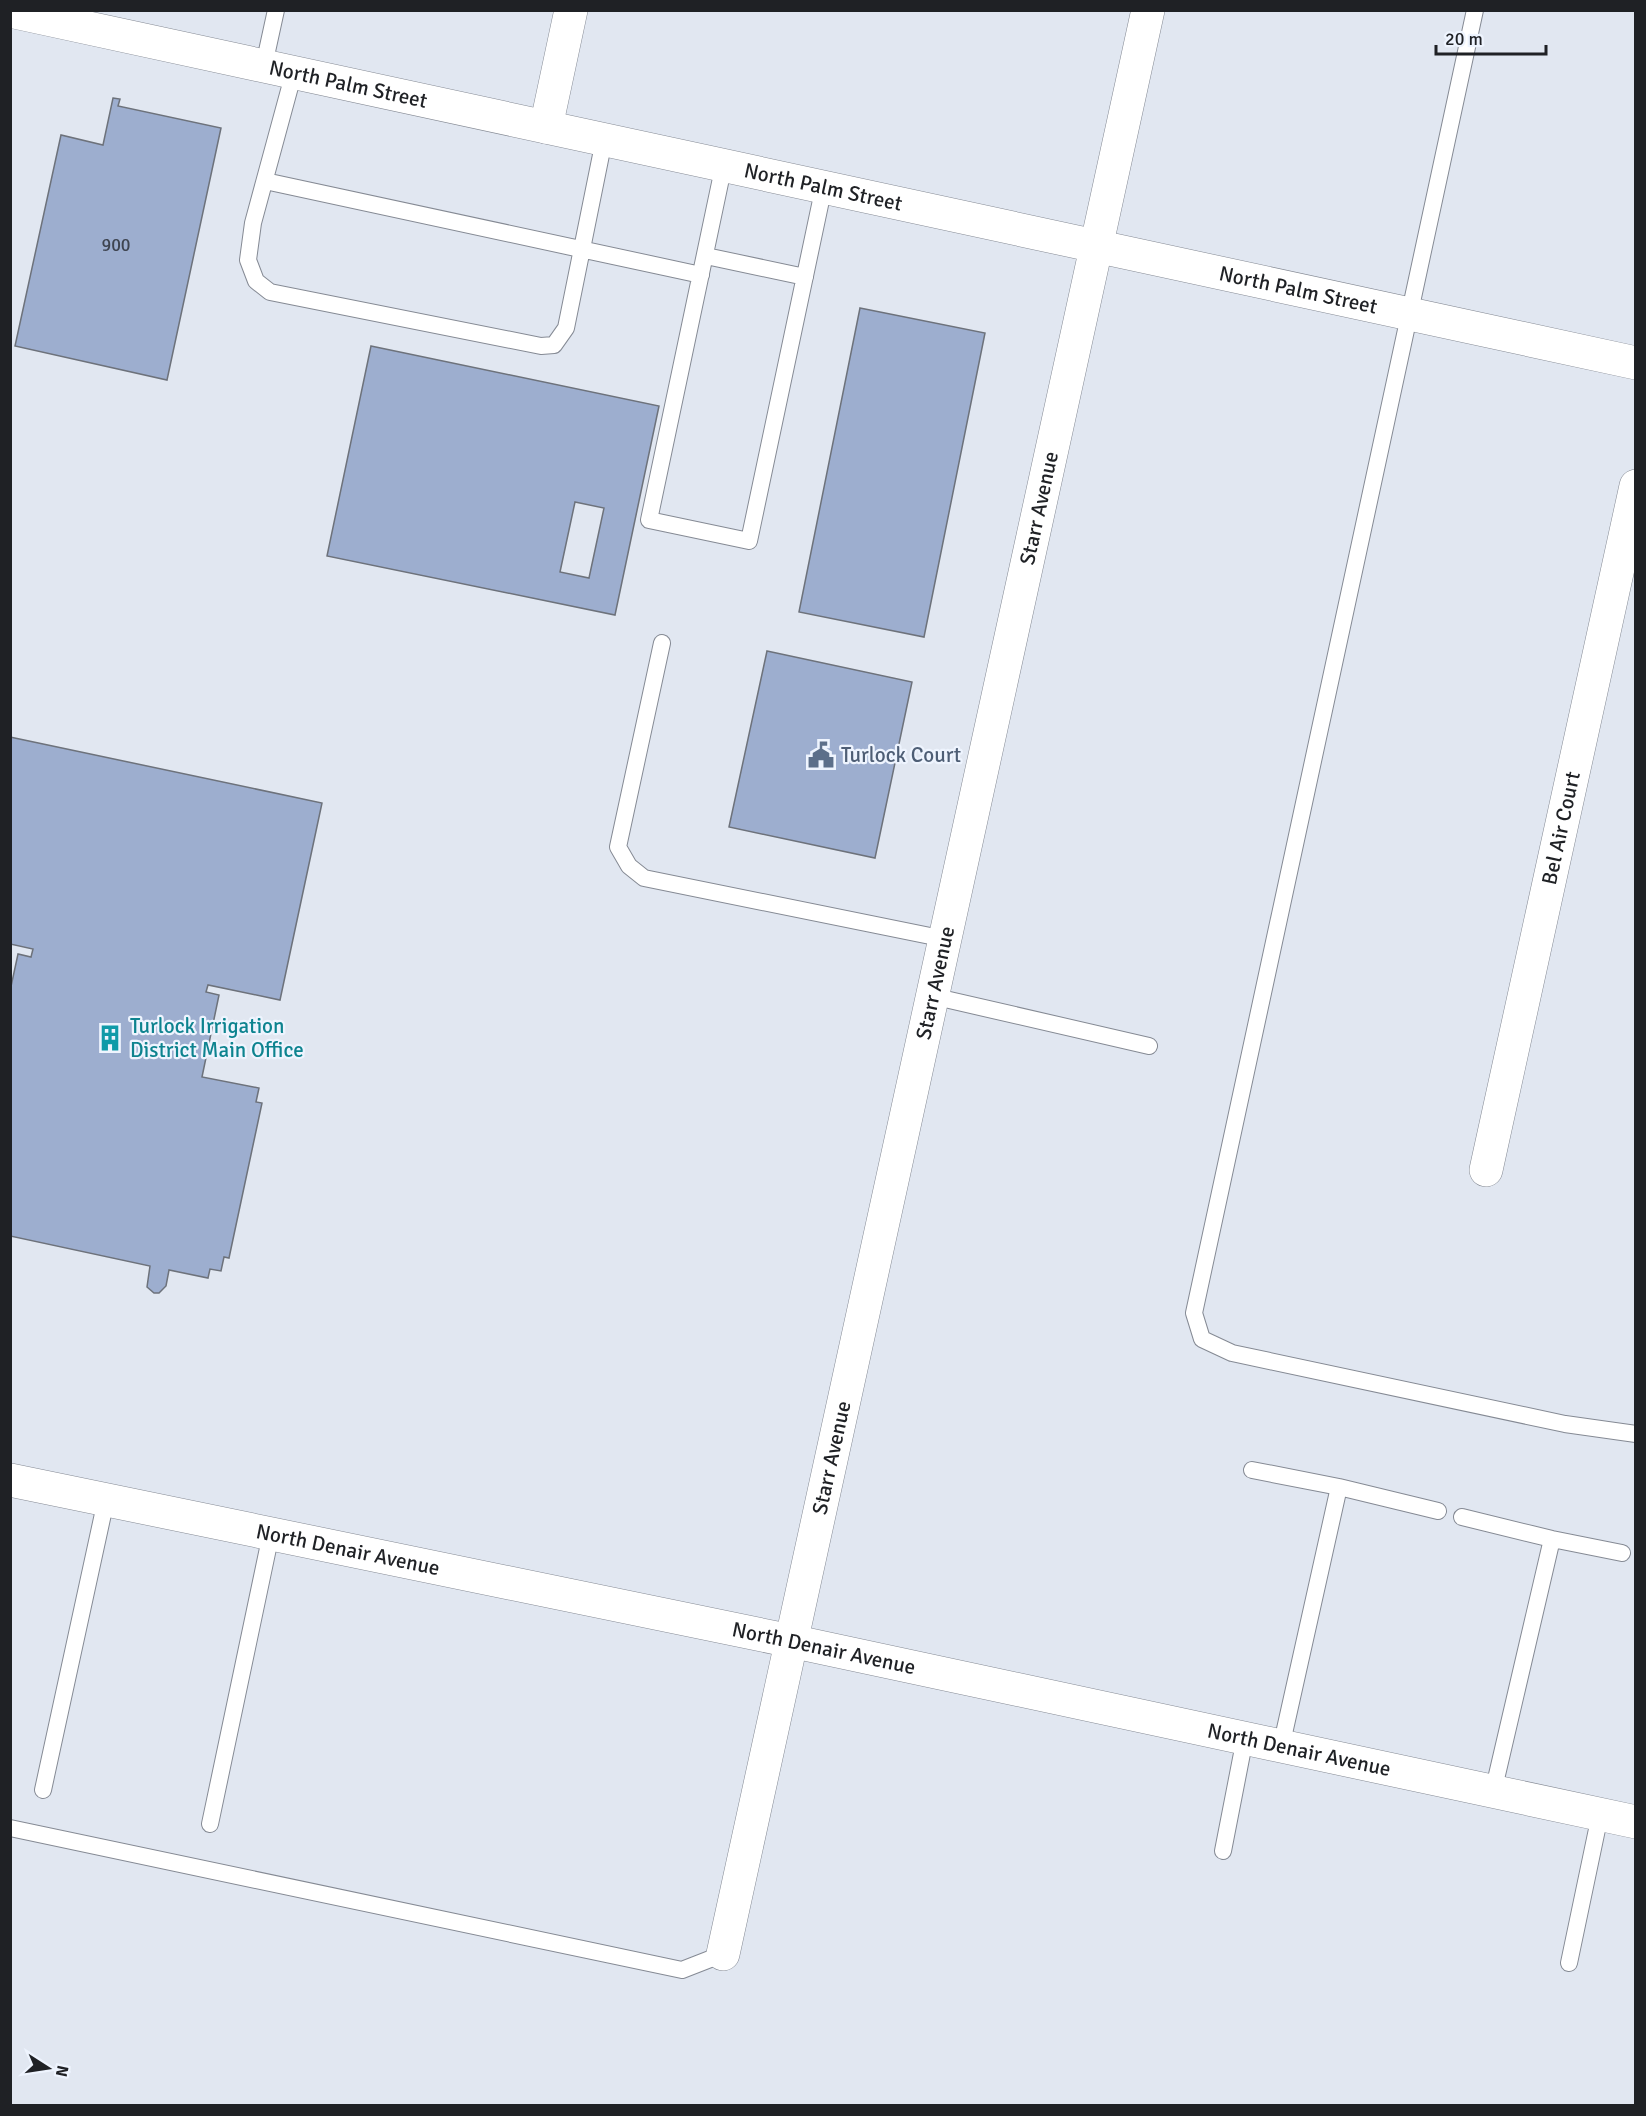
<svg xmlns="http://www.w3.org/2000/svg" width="1646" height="2116" viewBox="0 0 1646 2116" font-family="Signika,sans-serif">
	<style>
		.building { fill: #9daecf; stroke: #6d727b; stroke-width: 1.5; fill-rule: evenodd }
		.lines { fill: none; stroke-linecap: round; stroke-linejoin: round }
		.service-casing { stroke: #858a94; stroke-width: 18 }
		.minor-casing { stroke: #858a94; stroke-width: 34 }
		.service { stroke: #fff; stroke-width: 16 }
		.minor { stroke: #fff; stroke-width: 33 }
		.labels { text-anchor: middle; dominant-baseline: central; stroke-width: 4.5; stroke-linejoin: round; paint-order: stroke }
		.number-label { font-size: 18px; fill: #3e4450 }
		.street-label { font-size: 21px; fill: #1f2125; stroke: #eef4fe }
		.service-label { font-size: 21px; fill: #4e5e75; stroke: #eef4fe; text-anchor: start }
		.culture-label { font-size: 21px; fill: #0d838f; stroke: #eef4fe; text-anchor: start }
	</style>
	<rect width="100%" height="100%" fill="#e1e7f1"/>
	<!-- building -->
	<path class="building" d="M 113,98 L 120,99 L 118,106 L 221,128 L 167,380 L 15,346 L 61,135 L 103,145 Z
		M 860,308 L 985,333 L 924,637 L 799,612 Z
		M 371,346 L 659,406 L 615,615 L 327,556 ZM 575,502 L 604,508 L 589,578 L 560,572 Z
		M 767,651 L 912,682 L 875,858 L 729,827 Z
		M 10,737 L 322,803 L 280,1000 L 208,985 L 206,992 L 219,995 L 202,1077 L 259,1088 L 256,1102 L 262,1103 L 229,1258 L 224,1257 L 221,1271 L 210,1269 L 208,1278 L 169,1270 L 166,1286 L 159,1293 L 154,1293 L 147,1287 L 150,1266 L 10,1236 L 10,991 L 18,954 L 31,957 L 33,949 L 10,944 Z"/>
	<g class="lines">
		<!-- service casing -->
		<g class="service-casing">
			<path id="service" d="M 1475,10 L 1194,1313 L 1202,1339 L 1232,1353 L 1565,1424 L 1636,1434
				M 264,65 L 276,10
				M 294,72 L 253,223 L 248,260 L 256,281 L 270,292 L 541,346 L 554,345 L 566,328 L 604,140
				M 724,164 L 649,520 L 749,541 L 824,186
				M 265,181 L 701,275
				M 706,256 L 805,277
				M 662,643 L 618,847 L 629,866 L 644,878 L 945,939
				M 932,996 L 1149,1046
				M 1252,1470 L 1339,1487 L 1438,1511
				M 1462,1517 L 1552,1539 L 1622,1553
				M 1281,1747 L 1339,1487
				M 43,1790 L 106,1500
				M 1493,1792 L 1552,1539
				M 210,1824 L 271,1534
				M 10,1828 L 682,1970 L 723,1954
				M 1223,1851 L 1245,1738
				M 1569,1963 L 1600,1815"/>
		</g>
		<!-- minor casing -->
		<g class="minor-casing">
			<g id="minor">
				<path id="s1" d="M 10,11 L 1636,363"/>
				<path d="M 546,127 L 571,10"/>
				<path id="s2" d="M 1486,1170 L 1636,486"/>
				<path id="s3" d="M 10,1480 L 791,1641 L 1636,1822"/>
				<path id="s4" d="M 723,1954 L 1148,10"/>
			</g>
		</g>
		<!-- service -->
		<use href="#service" class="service"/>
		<!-- minor -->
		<use href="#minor" class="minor"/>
	</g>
	<!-- icons -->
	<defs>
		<g id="civic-bare" transform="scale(2.07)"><path d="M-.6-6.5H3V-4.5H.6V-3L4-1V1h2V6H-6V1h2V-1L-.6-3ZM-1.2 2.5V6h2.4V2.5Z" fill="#5c6f8a" stroke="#eef4fe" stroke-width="2.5" paint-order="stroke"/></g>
		<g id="building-bare" transform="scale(2.07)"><path d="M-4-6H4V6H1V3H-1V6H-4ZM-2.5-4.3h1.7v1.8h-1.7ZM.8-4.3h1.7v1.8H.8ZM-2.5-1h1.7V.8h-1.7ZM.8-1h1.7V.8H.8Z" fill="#0f9aa8" stroke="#eef4fe" stroke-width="2.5" paint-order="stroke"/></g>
	</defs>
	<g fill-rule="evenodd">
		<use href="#civic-bare" x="821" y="755"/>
		<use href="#building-bare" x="110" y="1038"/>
	</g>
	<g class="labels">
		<!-- number labels -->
		<g class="number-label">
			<text x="116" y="245">900</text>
		</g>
		<!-- street labels -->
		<g class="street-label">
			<text stroke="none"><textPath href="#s1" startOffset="346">North Palm Street</textPath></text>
			<text stroke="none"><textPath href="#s1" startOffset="832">North Palm Street</textPath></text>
			<text stroke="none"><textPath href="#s1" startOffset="1318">North Palm Street</textPath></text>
			<text stroke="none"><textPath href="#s4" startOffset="1480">Starr Avenue</textPath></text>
			<text stroke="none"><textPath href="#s2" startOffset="350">Bel Air Court</textPath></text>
			<text stroke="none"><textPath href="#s4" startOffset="994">Starr Avenue</textPath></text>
			<text stroke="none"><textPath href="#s4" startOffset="508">Starr Avenue</textPath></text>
			<text stroke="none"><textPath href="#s3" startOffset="345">North Denair Avenue</textPath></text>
			<text stroke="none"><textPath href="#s3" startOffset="831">North Denair Avenue</textPath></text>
			<text stroke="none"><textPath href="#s3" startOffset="1317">North Denair Avenue</textPath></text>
		</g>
		<!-- service labels -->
		<g class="service-label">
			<text x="841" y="755">Turlock Court</text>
		</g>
		<!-- culture labels -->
		<g class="culture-label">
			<text x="130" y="1026">Turlock Irrigation<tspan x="130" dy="24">District Main Office</tspan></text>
		</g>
	</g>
	<!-- border -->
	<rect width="1646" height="2116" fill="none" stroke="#1f2125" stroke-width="24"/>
	<!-- north arrow -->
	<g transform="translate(48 2068) rotate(102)" stroke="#eef4fe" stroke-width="4.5" paint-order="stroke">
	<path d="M0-4.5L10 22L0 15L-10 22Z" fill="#1f2125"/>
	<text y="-9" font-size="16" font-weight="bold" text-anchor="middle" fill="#1f2125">N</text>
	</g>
	<!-- scale -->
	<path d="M1436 45v9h110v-9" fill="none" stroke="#1f2125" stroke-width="3"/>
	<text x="1445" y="45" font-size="18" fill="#1f2125" stroke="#eef4fe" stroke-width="4.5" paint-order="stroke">20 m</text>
</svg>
